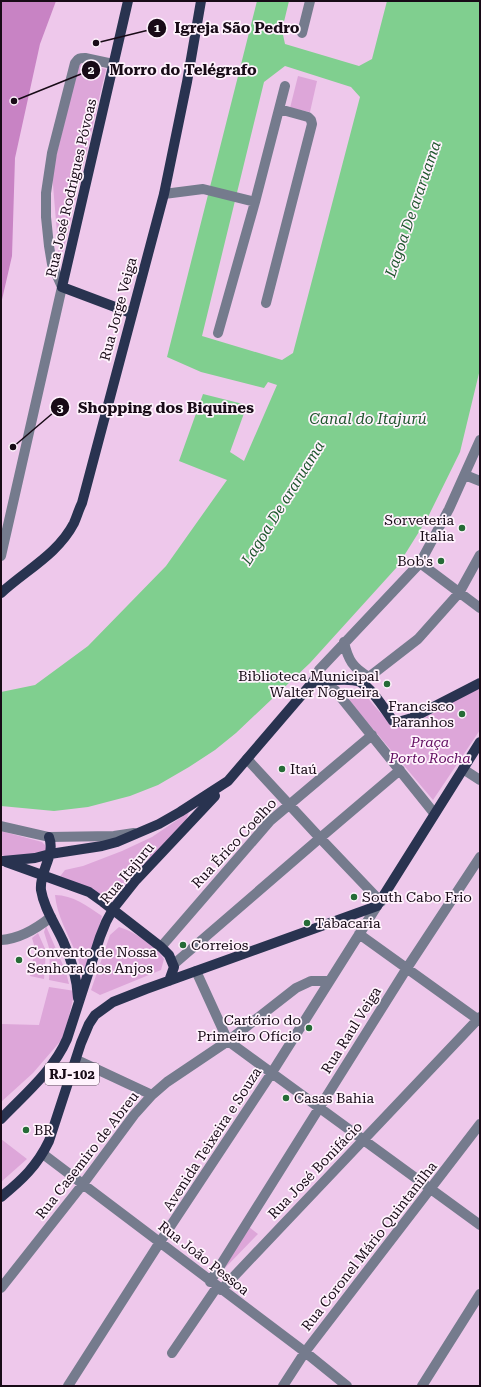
<svg xmlns="http://www.w3.org/2000/svg" width="481" height="1387" viewBox="0 0 481 1387" font-family="'Roboto Serif',serif">
	<style>
		.green { fill: #dda6d9 }
		.forest { fill: #c883c4 }
		.water { fill: #80cf8f; fill-rule: evenodd }
		.lines { fill: none; stroke-linecap: round; stroke-linejoin: round }
		.minor { stroke: #757b8d; stroke-width: 10 }
		.major { stroke: #293350; stroke-width: 10 }
		.poi-dot { fill: #266b37; stroke: #fff3fd; stroke-width: 1.5 }
		.labels { text-anchor: middle; dominant-baseline: central; stroke-width: 3.5; stroke-linejoin: round; paint-order: stroke }
		.shield { fill: #fff3fd; stroke: #5d515c; stroke-width: 1 }
		.shield-label { font-size: 13px; font-weight: bold; fill: #180b17 }
		.street-label { font-size: 14px; fill: #180b17; stroke: #fff3fd }
		.poi-label { font-size: 14px; fill: #180b17; stroke: #fff3fd; text-anchor: start }
		.park-label { font-size: 14px; font-style: italic; fill: #610c60; stroke: #fff3fd }
		.water-label { font-size: 15px; font-style: italic; fill: #1f562d; stroke: #fff3fd }
		.leader { fill: none; stroke: #180b17; stroke-width: 1.5 }
		.callout-dot { fill: #180b17; stroke: #fff3fd; stroke-width: 1.5 }
		.mark-label { font-size: 12px; text-anchor: middle; font-weight: bold; fill: #fff }
		.callout-label { font-size: 15px; text-anchor: middle; font-weight: bold; fill: #180b17; stroke: #fff3fd; stroke-width: 3.5; stroke-linejoin: round; paint-order: stroke }
	</style>
	<rect width="100%" height="100%" fill="#eec8eb"/>
	<!-- green -->
	<path class="green" d="M 79,63 L 106,69 L 64,248 L 61,256 L 59,257 L 52,173 Z
		M 298,76 L 317,81 L 310,112 L 290,108 Z
		M 480,687 L 480,730 L 433,800 L 352,704 L 346,694 L 349,689 L 362,691 C 370,700 386,722 396,725 C 402,727 407,726 412,725 Z
		M 189,812 L 183,829 L 112,899 L 58,879 L 65,870 L 83,866 L 122,851 L 152,837 Z
		M 1,831 L 42,842 L 47,847 L 45,853 L 10,860 L 1,854 Z
		M 55,895 C 73,895 87,906 102,916 L 84,980 C 81,971 79,961 76,953 C 68,934 57,916 55,895 Z
		M 46,926 L 66,972 L 69,984 L 49,980 L 50,951 L 44,932 Z
		M 119,927 C 133,931 156,946 164,959 L 161,970 L 100,995 L 91,990 L 110,935 Z
		M 38,933 L 46,951 L 44,979 L 30,976 L 35,948 L 32,938 Z
		M 49,987 L 75,991 L 64,1037 L 33,1073 L 1,1102 L 1,1024 L 39,1025 Z
		M 1,1139 L 27,1159 L 1,1182 Z
		M 249,1227 L 258,1234 L 224,1269 Z"/>
	<!-- forest -->
	<path class="forest" d="M 1,1 L 56,1 L 40,44 L 15,158 L 12,256 L 1,304 Z"/>
	<!-- water -->
	<path class="water" d="M 257,1 L 289,1 L 282,30 L 285,44 L 359,66 L 372,59 L 387,1 L 480,1 L 480,369 L 460,452 L 427,519 L 397,567 L 310,663 L 236,733 L 215,750 L 189,767 L 158,785 L 130,796 L 107,802 L 88,807 L 54,811 L 1,806 L 1,692 L 35,685 L 88,646 L 166,566 L 227,480 L 179,461 L 203,394 L 247,405 L 230,452 L 244,461 L 277,385 L 268,382 L 264,388 L 201,372 L 167,357 ZM 285,66 L 351,87 L 360,97 L 293,353 L 282,360 L 202,336 L 264,82 Z"/>
	<g class="lines">
		<!-- minor -->
		<path class="minor" d="M 302,33 L 310,1
			M 164,194 L 203,189 L 255,202
			M 266,303 L 312,124 L 311,120 L 308,117 L 279,109
			M 218,333 L 255,202 L 285,86
			M 465,475 L 480,481
			M 1,556 L 62,287 L 52,264 L 49,246 L 46,217 L 46,193 L 52,153 L 75,63 C 78,58 80,58 85,58 L 113,64
			M 420,563 L 480,608
			M 344,642 C 348,660 353,668 369,677 L 418,639 L 459,593 L 480,555
			M 322,681 L 335,690 L 434,813
			M 312,683 L 319,670 L 420,563 L 449,509 L 480,440
			M 247,759 L 320,838 L 381,902
			M 463,769 L 480,780
			M 1,826 L 49,837 L 114,836 L 134,833
			M 359,934 L 480,1021
			M 1,940 C 20,939 36,929 51,917
			M 161,947 L 270,821 L 372,735
			M 174,964 L 320,838 L 400,770
			M 196,971 L 228,1041 L 480,1225
			M 77,1060 L 152,1095
			M 43,1154 L 305,1352 L 347,1386
			M 210,1282 L 407,968 L 480,857
			M 1,1288 L 83,1184 L 134,1115 L 152,1095 L 167,1082 L 228,1041 L 296,988 L 311,981 L 329,981
			M 221,1290 L 480,1017
			M 172,1353 L 217,1287
			M 68,1386 L 160,1242 L 271,1074 L 377,906
			M 283,1386 L 305,1352 L 480,1124
			M 422,1386 L 480,1294"/>
		<!-- major -->
		<path class="major" d="M 128,1 L 62,287 L 131,313
			M 1,593 C 26,570 58,554 74,523 C 77,516 79,509 82,503 L 164,194 L 187,82 L 201,1
			M 49,837 C 56,855 39,871 41,890 C 44,909 56,925 63,941 C 71,958 77,979 78,998
			M 3,861 L 35,858 L 50,854 L 102,846 L 117,842 L 159,824 L 180,812 L 228,781 L 312,683 C 324,681 348,677 360,682 C 372,688 385,710 393,721 L 398,722 L 412,718 L 480,683
			M 6,862 L 89,892 L 103,902 L 161,947 L 169,955 L 174,967 L 169,981
			M 1,1119 C 25,1094 53,1071 67,1039 L 100,937 L 106,922 L 113,909 L 136,880 L 215,796
			M 1,1197 C 22,1180 37,1166 49,1141 L 81,1043 L 89,1024 L 95,1015 L 113,1002 L 146,989 L 377,906 L 480,742"/>
	</g>
	<!-- markers -->
	<g class="poi-dot">
		<circle cx="462" cy="528" r="4"/>
		<circle cx="441" cy="561" r="4"/>
		<circle cx="387" cy="684" r="4"/>
		<circle cx="462" cy="714" r="4"/>
		<circle cx="282" cy="769" r="4"/>
		<circle cx="354" cy="897" r="4"/>
		<circle cx="307" cy="923" r="4"/>
		<circle cx="183" cy="945" r="4"/>
		<circle cx="19" cy="960" r="4"/>
		<circle cx="309" cy="1028" r="4"/>
		<circle cx="286" cy="1098" r="4"/>
		<circle cx="26" cy="1130" r="4"/>
	</g>
	<g class="labels">
		<!-- shield labels -->
		<rect class="shield" x="45" y="1063" width="54" height="22" rx="3"/>
		<g class="shield-label">
			<text x="72" y="1074">RJ-102</text>
		</g>
		<!-- street labels -->
		<g class="street-label">
			<text transform="translate(71 188) rotate(-77)">Rua José Rodrigues Póvoas</text>
			<text transform="translate(118 309) rotate(-75)">Rua Jorge Veiga</text>
			<text transform="translate(234 843) rotate(-47)">Rua Érico Coelho</text>
			<text transform="translate(127 873) rotate(-50)">Rua Itajuru</text>
			<text transform="translate(351 1030) rotate(-58)">Rua Raul Veiga</text>
			<text transform="translate(212 1139) rotate(-57)">Avenida Teixeira e Souza</text>
			<text transform="translate(87 1155) rotate(-52)">Rua Casemiro de Abreu</text>
			<text transform="translate(315 1170) rotate(-46)">Rua José Bonifácio</text>
			<text transform="translate(369 1246) rotate(-52)">Rua Coronel Mário Quintanilha</text>
			<text transform="translate(204 1258) rotate(38)">Rua João Pessoa</text>
		</g>
		<!-- poi labels -->
		<g class="poi-label">
			<text x="454" y="520" text-anchor="end">Sorveteria<tspan x="454" dy="16">Italia</tspan></text>
			<text x="433" y="561" text-anchor="end">Bob's</text>
			<text x="379" y="676" text-anchor="end">Biblioteca Municipal<tspan x="379" dy="16">Walter Nogueira</tspan></text>
			<text x="454" y="706" text-anchor="end">Francisco<tspan x="454" dy="16">Paranhos</tspan></text>
			<text x="290" y="769">Itaú</text>
			<text x="362" y="897">South Cabo Frio</text>
			<text x="315" y="923">Tabacaria</text>
			<text x="191" y="945">Correios</text>
			<text x="27" y="952">Convento de Nossa<tspan x="27" dy="16">Senhora dos Anjos</tspan></text>
			<text x="301" y="1020" text-anchor="end">Cartório do<tspan x="301" dy="16">Primeiro Ofício</tspan></text>
			<text x="294" y="1098">Casas Bahia</text>
			<text x="34" y="1130">BR</text>
		</g>
		<!-- park labels -->
		<g class="park-label">
			<text x="430" y="742">Praça<tspan x="430" dy="16">Porto Rocha</tspan></text>
		</g>
		<!-- water labels -->
		<g class="water-label">
			<text transform="translate(413 209) rotate(-71)">Lagoa De araruama</text>
			<text x="368" y="419">Canal do Itajurú</text>
			<text transform="translate(283 503) rotate(-58)">Lagoa De araruama</text>
		</g>
	</g>
	<!-- callouts -->
	<path class="leader" d="M96 43L157 28M14 101L91 70M13 447L60 407"/>
	<g class="callout-dot">
		<circle cx="96" cy="43" r="4"/>
		<circle cx="14" cy="101" r="4"/>
		<circle cx="13" cy="447" r="4"/>
		<circle cx="157" cy="28" r="10"/>
		<circle cx="91" cy="70" r="10"/>
		<circle cx="60" cy="407" r="10"/>
	</g>
	<g class="mark-label">
		<text x="157" y="32">1</text>
		<text x="91" y="74">2</text>
		<text x="60" y="412">3</text>
	</g>
	<g class="callout-label">
		<text x="237" y="33">Igreja São Pedro</text>
		<text x="183" y="75">Morro do Telégrafo</text>
		<text x="166" y="413">Shopping dos Biquines</text>
	</g>
	<!-- border -->
	<rect width="481" height="1387" fill="none" stroke="#180b17" stroke-width="4"/>
</svg>
